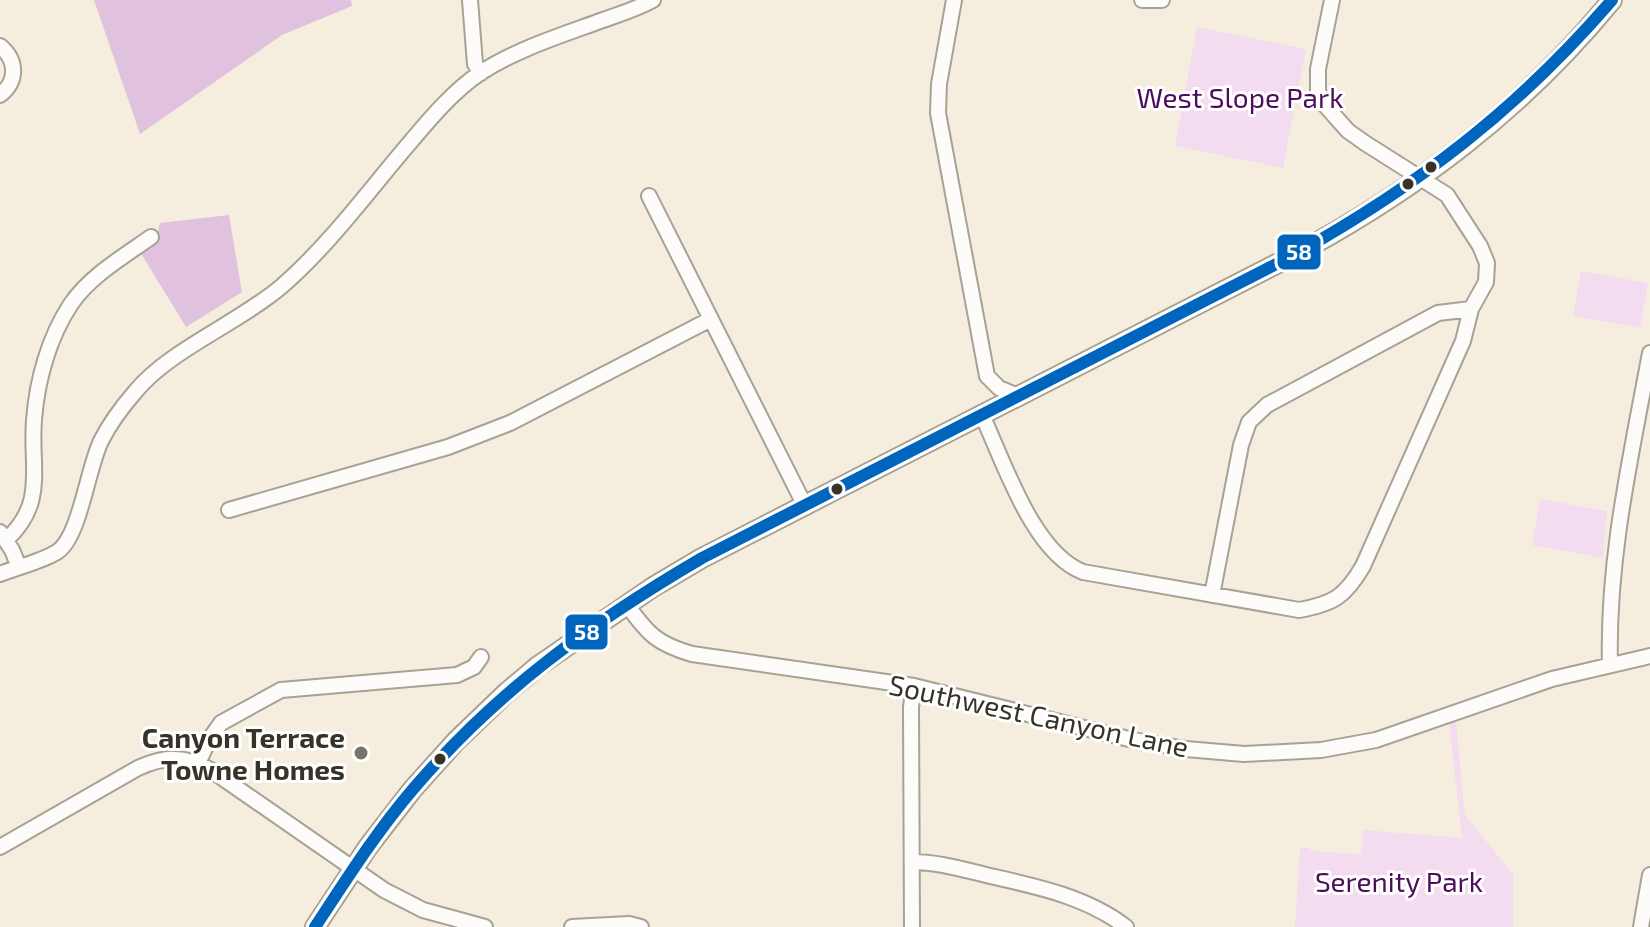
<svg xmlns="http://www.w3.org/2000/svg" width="1650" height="927" viewBox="0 0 1650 927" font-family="'Exo 2',sans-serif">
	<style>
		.green { fill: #f3dcf0 }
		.forest { fill: #e0c1de }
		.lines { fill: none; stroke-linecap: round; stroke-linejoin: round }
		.minor-casing { stroke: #a7a296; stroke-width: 18 }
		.secondary-casing { stroke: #a7a296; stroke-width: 22 }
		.minor { stroke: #fefcfa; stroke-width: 14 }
		.secondary { stroke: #fefcfa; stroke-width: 18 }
		.bus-1-casing { stroke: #fff; stroke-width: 18 }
		.bus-1 { stroke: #0065bd; stroke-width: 12 }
		.bus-dot { fill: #383328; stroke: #fff; stroke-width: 3 }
		.poi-dot { fill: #7a7468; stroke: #fff; stroke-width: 3 }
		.labels { text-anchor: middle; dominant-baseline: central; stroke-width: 6; stroke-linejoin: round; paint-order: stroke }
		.park-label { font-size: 28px; fill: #4d0d5e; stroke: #fff }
		.street-label { font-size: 28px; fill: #383328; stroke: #fff }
		.poi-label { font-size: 28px; font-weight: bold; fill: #383328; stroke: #fff; text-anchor: end }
		.line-badge { stroke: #fff; stroke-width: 3 }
		.badge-label { font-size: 22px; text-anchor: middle; font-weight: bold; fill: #fff }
	</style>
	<rect width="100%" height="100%" fill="#f5eede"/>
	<!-- green -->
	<path class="green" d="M 1197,27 L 1306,49 L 1283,168 L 1175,146 Z
		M 1581,271 L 1648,283 L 1640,328 L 1573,316 Z
		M 1540,499 L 1607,511 L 1603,558 L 1532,545 Z
		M 1456,722 L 1465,815 L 1513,874 L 1513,927 L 1295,927 L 1300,847 L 1310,848 L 1311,851 L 1361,854 L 1363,830 L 1462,838 L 1449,724 Z"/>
	<!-- forest -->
	<path class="forest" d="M 94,0 L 351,0 L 352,6 L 282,35 L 140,134 Z
		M 229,215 L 242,292 L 186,327 L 140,252 L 156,239 L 160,223 Z"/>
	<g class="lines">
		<!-- minor casing -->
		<g class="minor-casing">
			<path id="minor" d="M 470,0 L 475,64 L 481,73
				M 954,0 L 939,84 L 938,113 L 987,376 L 999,388 L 1018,396
				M 1142,0 L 1162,0
				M 0,46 C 17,60 18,81 0,95
				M 649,196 L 805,506
				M 982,415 C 1004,462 1033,553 1083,572 L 1299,610 C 1333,604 1345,597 1363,566 L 1463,341 L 1471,309 L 1486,282 L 1487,263 L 1480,246 L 1447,195 L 1365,143 L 1348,131 L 1324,104 L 1318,91 L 1318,69 L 1332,0
				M 229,510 L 448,447 L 510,423 L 711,319
				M 0,532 L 12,550 L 19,567
				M 6,540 C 47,503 30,467 34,420 C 37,380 49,337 71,304 C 90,276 123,257 151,237
				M 0,574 C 18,567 40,562 57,552 C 80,537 87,470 101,441 C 110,423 122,407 135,392 C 169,350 239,323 282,286 C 329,245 367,193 407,146 C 429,120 452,92 480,73 C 517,49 562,35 603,20 C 620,14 637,9 653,0
				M 1212,595 L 1241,445 L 1249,422 L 1267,405 L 1438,313 L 1471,309
				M 627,605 C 648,634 657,644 692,654 L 914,686 L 1133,740 L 1186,749 L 1244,754 L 1321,750 L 1376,740 L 1552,679 L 1650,656
				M 1610,665 C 1607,560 1631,456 1650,353
				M 198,763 L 209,740 L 221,723 L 281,690 L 457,675 L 474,667 L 481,657
				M 0,847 L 138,768 C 165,756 184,755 211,770 L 384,890 L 423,910 L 485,927
				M 912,862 C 937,862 961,869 986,875 C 1034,886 1086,896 1126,927
				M 572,927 L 629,924 L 641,927
				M 912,927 L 911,707 L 914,686
				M 1641,927 L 1650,875"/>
		</g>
		<!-- secondary casing -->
		<g class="secondary-casing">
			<path id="secondary" d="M 315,927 L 368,847 L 412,790 L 456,741 L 506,693 L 538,666 L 653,587 L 702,558 L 1292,256 C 1416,190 1523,109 1612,0"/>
		</g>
		<!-- minor -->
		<use href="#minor" class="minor"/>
		<!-- secondary -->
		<use href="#secondary" class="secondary"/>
		<!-- bus-1 casing -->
		<g class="bus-1-casing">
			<path id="bus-1" d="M 315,927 C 346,880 377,831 414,788 C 498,690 591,623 702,558 L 1292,256 C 1419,185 1517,110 1612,0"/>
		</g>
		<!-- bus-1 -->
		<use href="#bus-1" class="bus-1"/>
	</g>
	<!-- markers -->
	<g class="bus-dot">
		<circle cx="1431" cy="167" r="7"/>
		<circle cx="1408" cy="184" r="7"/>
		<circle cx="837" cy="489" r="7"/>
		<circle cx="440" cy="759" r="7"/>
	</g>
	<circle class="poi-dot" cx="361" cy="753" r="8"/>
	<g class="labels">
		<!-- park labels -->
		<g class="park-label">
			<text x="1240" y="97">West Slope Park</text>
			<text x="1399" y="881">Serenity Park</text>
		</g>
		<!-- street labels -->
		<g class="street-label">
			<text transform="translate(1039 715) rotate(12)">Southwest Canyon Lane</text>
		</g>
		<!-- poi labels -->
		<g class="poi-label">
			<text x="345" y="737">Canyon Terrace<tspan x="345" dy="32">Towne Homes</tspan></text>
		</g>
	</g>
	<g class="line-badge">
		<rect x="1276" y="233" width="46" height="38" rx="8" fill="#0065bd"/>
		<rect x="564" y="613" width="45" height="38" rx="8" fill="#0065bd"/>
	</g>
	<g class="badge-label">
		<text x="1299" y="260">58</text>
		<text x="587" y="640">58</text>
	</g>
</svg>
